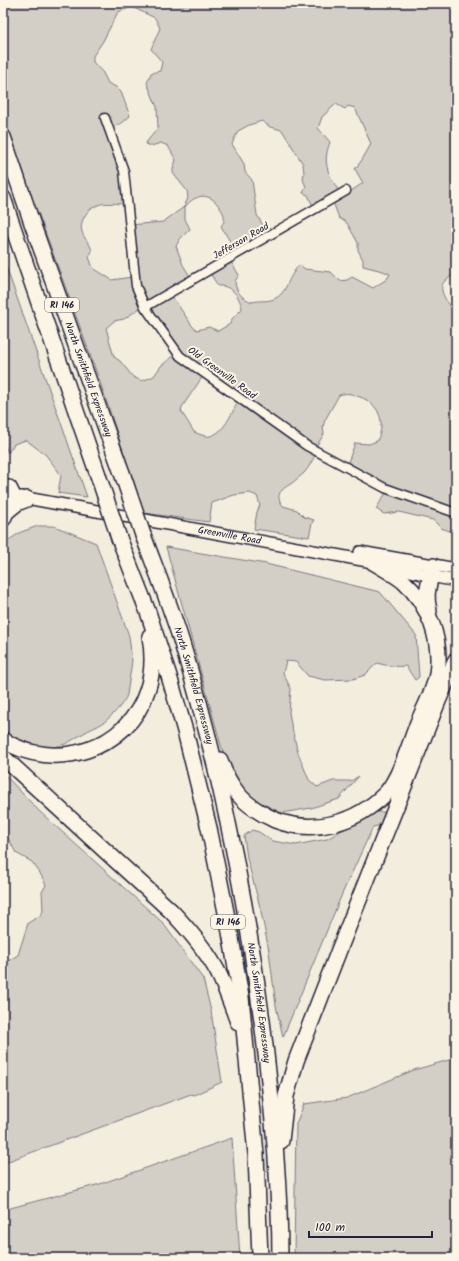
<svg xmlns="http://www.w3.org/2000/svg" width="459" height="1261" viewBox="0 0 459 1261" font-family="Kalam,sans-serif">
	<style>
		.green { fill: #d4cfc6; stroke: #7b7880; fill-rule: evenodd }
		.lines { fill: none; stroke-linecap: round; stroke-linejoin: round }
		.minor-casing { stroke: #22223b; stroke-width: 11 }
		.secondary-casing { stroke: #22223b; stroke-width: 14 }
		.motorway-casing { stroke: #22223b; stroke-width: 18 }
		.minor { stroke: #fcf5e5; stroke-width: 8 }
		.secondary { stroke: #fcf5e5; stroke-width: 11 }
		.motorway { stroke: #fcf5e5; stroke-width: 15 }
		.motorway-bridge-casing { stroke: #22223b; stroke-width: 18; stroke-linecap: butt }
		.motorway-bridge { stroke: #fcf5e5; stroke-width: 15 }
		.labels { text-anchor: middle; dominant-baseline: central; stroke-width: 4; stroke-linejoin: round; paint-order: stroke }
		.shield { fill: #fcf5e5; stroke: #63616e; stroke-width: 1 }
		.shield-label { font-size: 9px; font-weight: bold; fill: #22223b }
		.street-label { font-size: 10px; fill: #22223b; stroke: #fcf5e5 }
	</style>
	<rect width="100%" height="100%" fill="#f3edde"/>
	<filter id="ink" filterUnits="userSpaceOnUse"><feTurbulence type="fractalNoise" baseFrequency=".025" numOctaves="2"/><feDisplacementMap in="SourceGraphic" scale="8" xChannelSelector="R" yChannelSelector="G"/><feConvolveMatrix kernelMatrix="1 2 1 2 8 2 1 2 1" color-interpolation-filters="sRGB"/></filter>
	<g filter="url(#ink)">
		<!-- green -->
		<path class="green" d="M 3,3 L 456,3 L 456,274 C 452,276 447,278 445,281 C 435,290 451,306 456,315 L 456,532 L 453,532 L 441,528 L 433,520 L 399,512 L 384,514 L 376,509 L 387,491 L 346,468 L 355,443 L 369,444 L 377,441 C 386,423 380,404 360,397 C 351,394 349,392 339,395 L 325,420 L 323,427 L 324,434 L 314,450 L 316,454 C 312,460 309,468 304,473 C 300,476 296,480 292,483 C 281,490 274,494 283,506 L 297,510 L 304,517 L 314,520 L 312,523 L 309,537 L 254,529 L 257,512 L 260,505 L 257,496 L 250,493 L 234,495 L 212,503 L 209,522 L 144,513 L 99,379 L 39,215 L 32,203 L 3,118 ZM 132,7 L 155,18 L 160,28 L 151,49 L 162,62 L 160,71 L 151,73 L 147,83 L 157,107 L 158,128 L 145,144 L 151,146 L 161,143 L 168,146 L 176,160 L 173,169 L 173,173 L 187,191 L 188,198 L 184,207 L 163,222 L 130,225 L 132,277 L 112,280 L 93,268 L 89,257 L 92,251 C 91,244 84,239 82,232 C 79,221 87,209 98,205 C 103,202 119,204 126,204 L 123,171 L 110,128 L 122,123 L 130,116 L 121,92 L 116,87 L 108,83 L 103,73 L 93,62 L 93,56 L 103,41 L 118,12 ZM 336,104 L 345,109 L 348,106 L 355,108 L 371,144 L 362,160 L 355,169 L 363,183 L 345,195 L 341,195 C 330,176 321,166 330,142 L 318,128 L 322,117 ZM 262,121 L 270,127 L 282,130 L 303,164 L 304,173 L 303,179 L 306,187 L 303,193 L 308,195 L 315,211 L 333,202 L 339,218 L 347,223 L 358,243 L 358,250 L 363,260 L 363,266 L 383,271 L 390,274 L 387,279 L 373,288 L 352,277 L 347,280 L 340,281 L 331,272 L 305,269 L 300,265 C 298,267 295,269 294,272 C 287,281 286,294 274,299 C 266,302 260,300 252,302 C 242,298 236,293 235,281 L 239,275 L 231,262 L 210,273 L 218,286 C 232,285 240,297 242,309 L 232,319 L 230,324 L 218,331 L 209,327 L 197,330 L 193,327 L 171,295 L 193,281 L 183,265 L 176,246 L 180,239 L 190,229 L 185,219 L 185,207 C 196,193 211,192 220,208 C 223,212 225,216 224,220 C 224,222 222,225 221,226 L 238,255 L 269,236 L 257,215 L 252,180 L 245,172 L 244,164 L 232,144 L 238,131 L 249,125 ZM 143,306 L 161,339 L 176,354 L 161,366 L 154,376 L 142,381 L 133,377 L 120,361 L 114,357 L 106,328 L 114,321 L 124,319 ZM 203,376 L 238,402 C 231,414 224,433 210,436 C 205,437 199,434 194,432 L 181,411 L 182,407 Z
			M 3,258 L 87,497 L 58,493 L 61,475 L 46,455 L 26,440 L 14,444 L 8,453 L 5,446 L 3,445 Z
			M 38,526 L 54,526 L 96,543 L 129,636 L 132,661 L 127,695 C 124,704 110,718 103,723 C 97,727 90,729 84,733 C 74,739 65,746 53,747 C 37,749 18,742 3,735 L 3,548 L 6,542 L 21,532 Z
			M 166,547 L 266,564 L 380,592 L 416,635 L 419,677 L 415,680 L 406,666 C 395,667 388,666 377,663 L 365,675 L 353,679 L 325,680 L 308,676 L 296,662 L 286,661 L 283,673 L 291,689 L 289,712 L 291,724 L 298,753 L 309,780 L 317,787 L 333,781 L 351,781 L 359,776 L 339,799 L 311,808 L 282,813 L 253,799 L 229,774 Z
			M 3,773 L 40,812 L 163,923 L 203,979 L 211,1011 L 222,1082 L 194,1095 L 191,1094 L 3,1163 L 3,964 L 18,955 L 28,923 L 41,915 L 43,911 L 42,892 L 46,885 L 40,873 L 32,862 L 16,853 L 6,834 L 3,834 Z
			M 373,812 L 385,812 L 385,824 L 373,827 L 342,894 L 283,1037 L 276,1006 L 269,951 L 260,907 L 247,858 L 244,836 L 252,830 L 259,832 L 272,841 L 296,845 L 327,839 Z
			M 456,1058 L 456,1258 L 294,1258 L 296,1124 L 304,1104 L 347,1098 L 414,1070 Z
			M 232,1138 L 240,1258 L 3,1258 L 3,1210 L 100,1184 Z"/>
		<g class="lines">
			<!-- minor casing -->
			<g class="minor-casing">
				<path id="minor" d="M 105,118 L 124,171 L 136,286 L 145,307 L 180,356 L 307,446 L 385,488 L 456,513
					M 145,307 L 346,191"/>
			</g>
			<!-- secondary casing -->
			<g class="secondary-casing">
				<g id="secondary">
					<path id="s1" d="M 21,497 L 373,562 L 431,576 L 456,581"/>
					<path d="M 360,552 L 456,569"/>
				</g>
			</g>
			<!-- motorway casing -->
			<g class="motorway-casing">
				<g id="motorway">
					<path id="s2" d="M 3,137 L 32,223 L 122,473"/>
					<path d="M 3,198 L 98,475"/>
					<path d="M 3,494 L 9,488 L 13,496 L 3,519"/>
					<path d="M 6,512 L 17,503 L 27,499"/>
					<path id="s3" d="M 143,535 C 156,570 170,605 181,640 C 219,764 245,893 262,1021 C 272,1100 280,1179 280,1258"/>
					<path d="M 119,538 L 148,612 L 169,676 L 185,731 L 209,828 L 230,932 L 241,997 L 256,1154 L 260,1258"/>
					<path d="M 429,611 C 424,592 430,584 433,566"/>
					<path d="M 3,740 C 54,773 128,750 147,691 C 153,674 153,654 150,636"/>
					<path d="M 3,757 L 171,911 C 188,929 203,946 215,967 C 225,984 231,1004 238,1022"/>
					<path d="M 220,760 C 224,772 230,784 238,794 C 248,806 262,814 275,820 C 315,835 356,823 386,793 C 399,779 410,744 417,725 C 424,708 434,691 437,674 C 442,640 429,604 403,581 C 394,574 383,568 373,562"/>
					<path d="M 281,1141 L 286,1096 L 296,1061 L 339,950 L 438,701 L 456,660"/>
				</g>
			</g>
			<!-- minor -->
			<use href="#minor" class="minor"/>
			<!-- secondary -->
			<use href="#secondary" class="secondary"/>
			<!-- motorway -->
			<use href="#motorway" class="motorway"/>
			<!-- motorway-bridge casing -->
			<g class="motorway-bridge-casing">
				<path id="motorway-bridge" d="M 122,473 L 143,535
					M 98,475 L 119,538"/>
			</g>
			<!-- motorway-bridge -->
			<use href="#motorway-bridge" class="motorway-bridge"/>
		</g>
	</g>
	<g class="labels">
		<!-- shield labels -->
		<g class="shield">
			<rect x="45" y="298" width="34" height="14" rx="3"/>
			<rect x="211" y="915" width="34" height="14" rx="3"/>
		</g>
		<g class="shield-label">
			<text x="62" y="305">RI 146</text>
			<text x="228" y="922">RI 146</text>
		</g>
		<!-- street labels -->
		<g class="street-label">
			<text transform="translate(241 241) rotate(-30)">Jefferson Road</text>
			<text transform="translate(222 373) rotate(36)">Old Greenville Road</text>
			<text stroke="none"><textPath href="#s2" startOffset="257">North Smithfield Expressway</textPath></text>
			<text stroke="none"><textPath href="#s1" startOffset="212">Greenville Road</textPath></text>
			<text stroke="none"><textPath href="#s3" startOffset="159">North Smithfield Expressway</textPath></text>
			<text stroke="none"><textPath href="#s3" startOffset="483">North Smithfield Expressway</textPath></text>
		</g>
	</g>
	<!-- margin -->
	<rect width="459" height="1261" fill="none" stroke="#fcf5e5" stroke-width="16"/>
	<rect x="8" y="8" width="443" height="1245" fill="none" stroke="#22223b" stroke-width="1.5" filter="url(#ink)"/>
	<!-- scale -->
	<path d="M309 1231v6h123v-6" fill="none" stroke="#22223b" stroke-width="2"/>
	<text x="315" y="1231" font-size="12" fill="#22223b" stroke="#fcf5e5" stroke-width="3" paint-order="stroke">100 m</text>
</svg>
